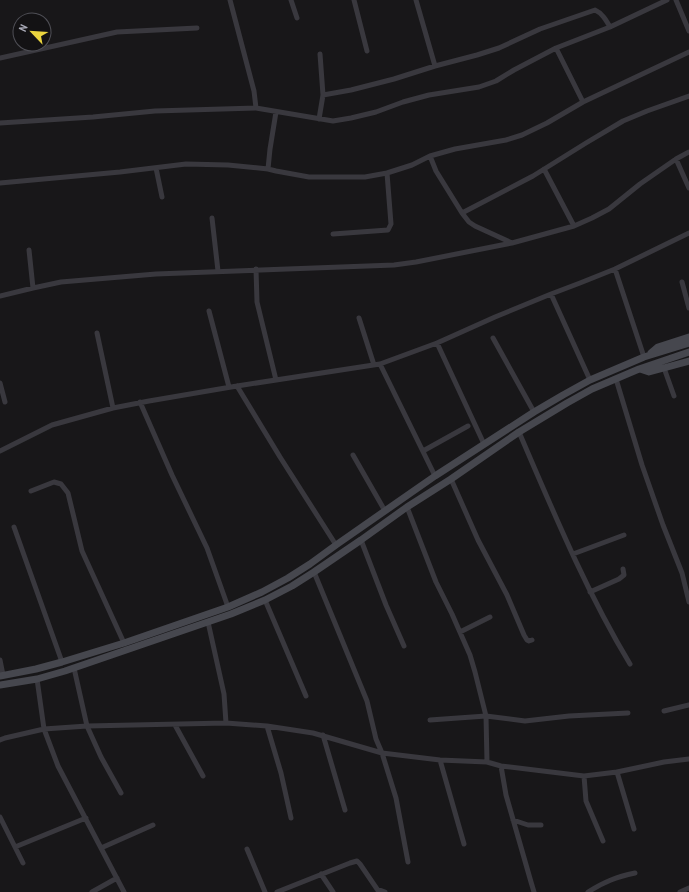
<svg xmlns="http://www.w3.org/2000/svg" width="689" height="892" viewBox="0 0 689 892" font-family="'Archivo Narrow',sans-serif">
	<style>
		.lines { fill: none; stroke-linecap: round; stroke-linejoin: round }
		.minor { stroke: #39383e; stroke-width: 5 }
		.secondary { stroke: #46474e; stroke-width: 7 }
	</style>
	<rect width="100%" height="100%" fill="#181719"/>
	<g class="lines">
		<!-- minor -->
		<path class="minor" d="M 230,0 L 254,91 L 256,108
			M 291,0 L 297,18
			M 354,0 L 367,51
			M 416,0 L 435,66
			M 676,0 L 689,31
			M 556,48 L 583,102
			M 0,58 L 117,32 L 197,28
			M 323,95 L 351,90 L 394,79 L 435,66 L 477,55 L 499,48 L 540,29 L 595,10 C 602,13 606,20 610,27
			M 319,119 L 323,95 L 320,54
			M 0,123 L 93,117 L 155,111 L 256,108 L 333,121 L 351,118 L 376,112 L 403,102 L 429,95 L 479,87 L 496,81 L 514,70 L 556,48 L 610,27 L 667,0
			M 430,156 L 436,171 L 462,213 L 469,222 L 475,226 L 512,243
			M 676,159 L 689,188
			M 156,168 L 162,197
			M 268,169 L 270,149 L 276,112
			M 544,169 L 574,226
			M 0,183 L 120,172 L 186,164 L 228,165 L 268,169 L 276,171 L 309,177 L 365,177 L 387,173 L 412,165 L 430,156 L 455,149 L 506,140 L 522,135 L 547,123 L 583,102 L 689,52
			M 462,213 L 533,176 L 586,143 L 623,121 L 647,111 L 689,96
			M 212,218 L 218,271
			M 333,234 L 388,230 L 391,224 L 387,173
			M 29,250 L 33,288
			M 256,269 L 257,302 L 276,380
			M 615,269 L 644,357
			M 682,282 L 689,308
			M 551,294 L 590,380
			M 0,296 L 33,288 L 61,282 L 156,274 L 394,265 L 416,262 L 512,243 L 574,226 L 592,218 L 609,209 L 640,184 L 676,159 L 689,152
			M 209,311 L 229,387
			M 359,318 L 374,365
			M 97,333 L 113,408
			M 493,338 L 534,412
			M 437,343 L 484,444
			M 380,364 L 435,476
			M 664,368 L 674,396
			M 616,379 L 642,465 L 663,525 L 682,573 L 689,602
			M 0,383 L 5,402
			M 237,386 L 280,457 L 336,545
			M 140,402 L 172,475 L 207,548 L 228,607
			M 519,432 C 553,511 586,591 630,664
			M 0,451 L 52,425 L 113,408 L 149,401 L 237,386 L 380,364 L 437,343 L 495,317 L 551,294 L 580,283 L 615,269 L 689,233
			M 423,451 L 468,426
			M 353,455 L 385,511
			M 451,479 L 478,540 L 507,595 L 524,635 L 527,640 L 529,641 L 532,640
			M 31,491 L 54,482 L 61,484 L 68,493 L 82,551 L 124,643
			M 407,507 L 436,582 L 452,614 L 470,655 L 475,672 L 486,716 L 487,762
			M 14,527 L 62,662
			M 361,540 L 386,605 L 404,646
			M 573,554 L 624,535
			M 314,572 L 367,701 L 376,739 L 382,753 L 396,798 L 408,862
			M 590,592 L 619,579 L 624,575 L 623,569
			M 265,600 L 306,696
			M 208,622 L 224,694 L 226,723
			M 460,632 L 490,617
			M 0,660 L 3,675
			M 74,668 L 87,726 L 101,757 L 121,793
			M 37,679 L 44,729 L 87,726 L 226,723 L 267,726 L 313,733 L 382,753 L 440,760 L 487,762 L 501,766 L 584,776 L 617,772 L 664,762 L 689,759
			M 664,711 L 689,705
			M 430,720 L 486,716 L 525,721 L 569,716 L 628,713
			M 175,725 L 203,776
			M 267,726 L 281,773 L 291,818
			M 323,735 L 345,810
			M 0,740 L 5,738 L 44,729 L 58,766 L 124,892
			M 440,760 L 464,844
			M 501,766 L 506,795 L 531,882 L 534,892
			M 617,772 L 634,829
			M 584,776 L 586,801 L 603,841
			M 0,817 L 23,863
			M 513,820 L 528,825 L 541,825
			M 15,847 L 86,818
			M 101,848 L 153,825
			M 247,849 L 265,892
			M 321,874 L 333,892
			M 377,889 L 385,892
			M 92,892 L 117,878
			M 277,892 L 350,863 L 357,861 L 360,864 L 379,892
			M 588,892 C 604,882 616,877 635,873
			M 680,892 L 689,888"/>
		<!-- secondary -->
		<path class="secondary" d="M 651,353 L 658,347 L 689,337
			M 640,369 L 649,372 L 689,361
			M 0,676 L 36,669 L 62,662 L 124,643 L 228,607 L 262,592 L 288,578 L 310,564 L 336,545 L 435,476 L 534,412 L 563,395 L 590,380 L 644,357 L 689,343
			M 0,685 L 37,679 L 65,671 L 231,614 L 265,600 L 292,586 L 314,572 L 361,540 L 407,507 L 451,479 L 519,432 L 567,403 L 592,389 L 639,369 L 689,352"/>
	</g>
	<!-- north arrow -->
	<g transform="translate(32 32) rotate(295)"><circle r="19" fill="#131214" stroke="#4f4f56"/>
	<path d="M0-3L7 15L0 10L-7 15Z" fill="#ead43f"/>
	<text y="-6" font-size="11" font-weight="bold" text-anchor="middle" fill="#aaabb8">N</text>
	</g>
</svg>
